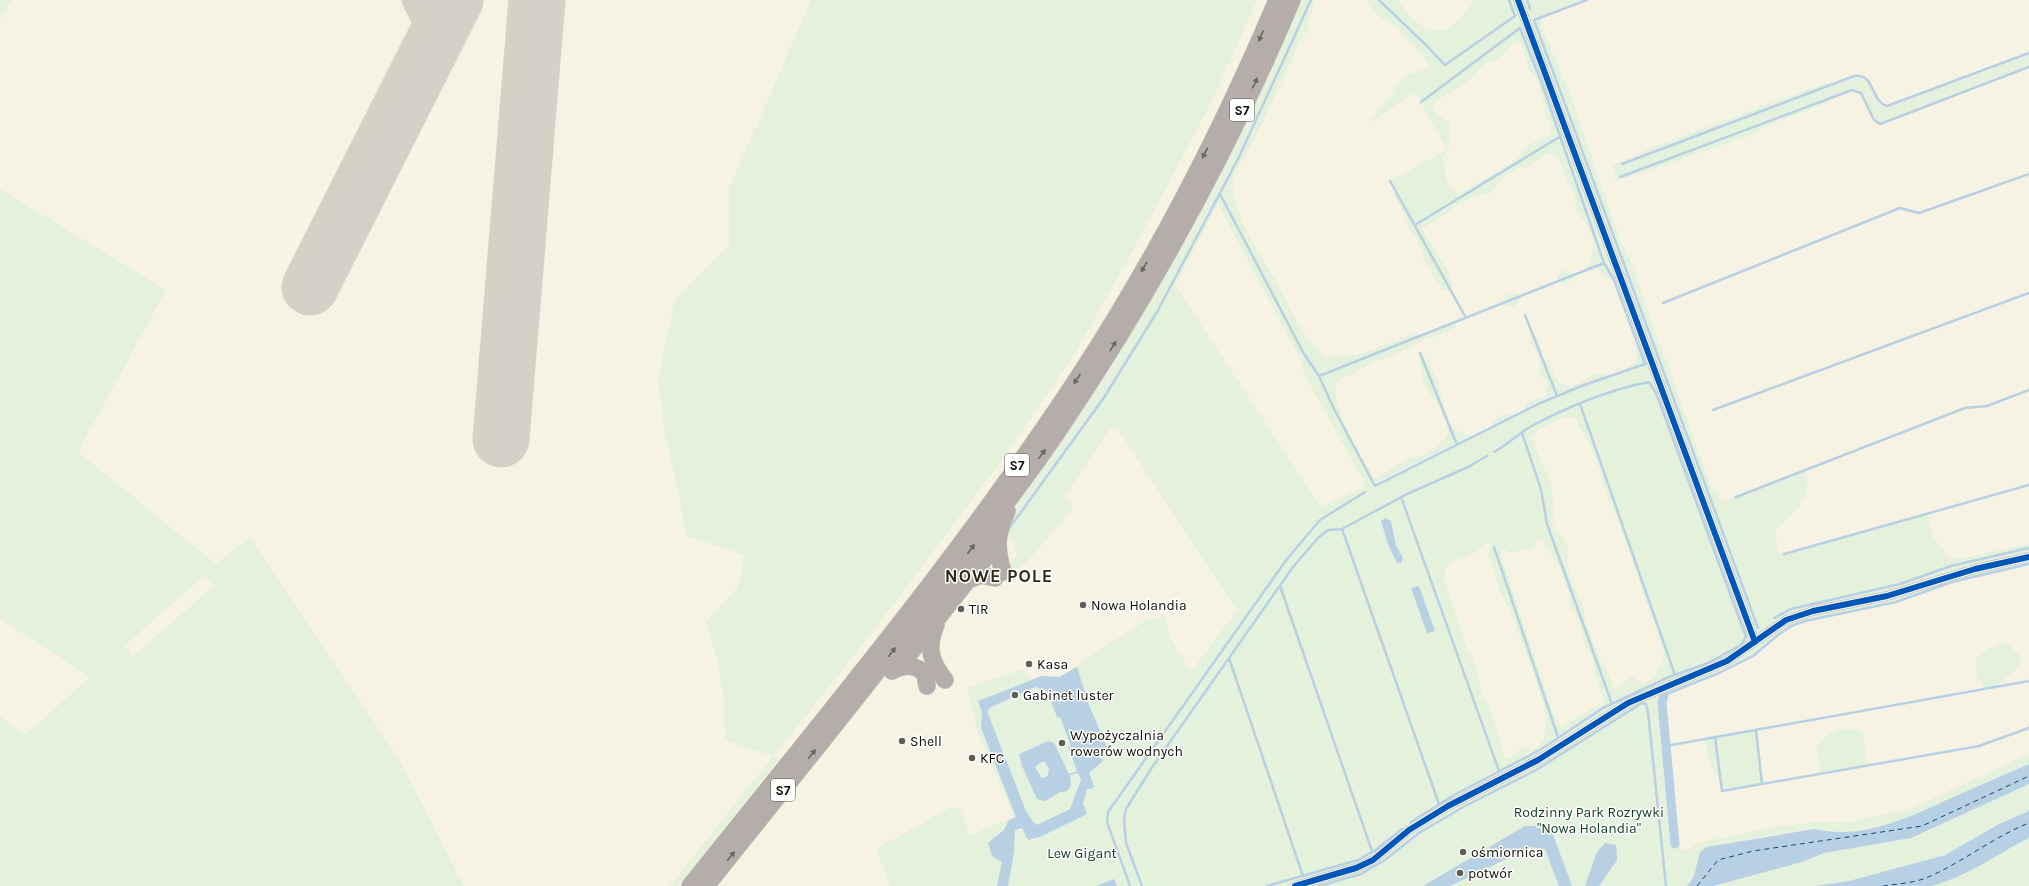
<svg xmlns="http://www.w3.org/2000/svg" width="2029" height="886" viewBox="0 0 2029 886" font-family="Karla,sans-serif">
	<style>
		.green { fill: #e3f1dd; fill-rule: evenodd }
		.water { fill: #b8d0e3; fill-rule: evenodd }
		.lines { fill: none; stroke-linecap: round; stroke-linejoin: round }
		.stream { stroke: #b8d0e3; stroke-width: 2.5 }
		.canal { stroke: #b8d0e3; stroke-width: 9 }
		.ferry { stroke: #114872; stroke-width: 1; stroke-dasharray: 5 4; stroke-linecap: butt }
		.taxiway { stroke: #d4d1c7; stroke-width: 23 }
		.runway { stroke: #d4d1c7; stroke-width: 57 }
		.minor-casing { stroke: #cfcdc2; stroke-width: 10 }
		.motorway-casing { stroke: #cfcdc2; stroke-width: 18 }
		.minor { stroke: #c9c4c1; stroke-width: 9 }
		.motorway { stroke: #b4ada9; stroke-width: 17 }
		.cycleway-casing { stroke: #fff; stroke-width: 8 }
		.cycleway { stroke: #0057b8; stroke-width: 6 }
		.oneway { fill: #6a655f }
		.poi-dot { fill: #605e53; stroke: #fff; stroke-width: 1.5 }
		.labels { text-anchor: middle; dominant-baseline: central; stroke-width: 3; stroke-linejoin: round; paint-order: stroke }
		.shield { fill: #fff; stroke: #575650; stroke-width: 1 }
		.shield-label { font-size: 13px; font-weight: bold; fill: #0f0d05 }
		.poi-label { font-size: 14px; fill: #0f0d05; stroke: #fff; text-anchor: start }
		.park-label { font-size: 14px; fill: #0f3c1d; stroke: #fff }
		.district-label { font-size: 18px; font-weight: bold; letter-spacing: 1px; fill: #2f2b13; stroke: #fff }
	</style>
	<rect width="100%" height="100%" fill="#f6f3e4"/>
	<!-- green -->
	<path class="green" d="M 0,0 L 13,0 L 0,20 Z
		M 811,0 L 1257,0 L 1214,97 L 1130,256 L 1075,353 L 1010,449 L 874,630 L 774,756 L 779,759 L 678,886 L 670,886 L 773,756 L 725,740 L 724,698 L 718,663 L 706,622 L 738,587 L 744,555 L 686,536 L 680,499 L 664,429 L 658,378 L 675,300 L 730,244 L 729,189 Z
		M 1301,0 L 1316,0 L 1309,19 L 1309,28 L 1300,41 C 1284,76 1269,111 1251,145 C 1245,158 1232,172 1233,186 C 1233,216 1262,256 1276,281 C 1293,311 1298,332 1325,357 L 1358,355 L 1414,334 L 1420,336 L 1455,322 L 1456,327 L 1435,337 L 1423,340 L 1413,346 L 1386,359 L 1374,361 L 1351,375 L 1342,378 L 1336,384 C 1333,413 1361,453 1374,479 L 1409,458 L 1424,455 L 1432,450 L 1445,439 L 1449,430 L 1439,405 L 1427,390 L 1422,377 L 1419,354 L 1422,352 C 1428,363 1435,374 1439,386 C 1447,409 1441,429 1471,436 L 1494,426 L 1493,422 L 1500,415 L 1516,415 L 1526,410 L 1524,406 L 1528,401 L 1542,398 L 1546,395 L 1547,381 L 1540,376 L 1540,360 L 1536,350 L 1530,342 L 1533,336 L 1536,336 L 1544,358 L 1553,371 L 1554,377 L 1559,383 L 1569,387 L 1581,383 L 1594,373 C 1610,376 1622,373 1636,362 C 1640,334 1623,305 1614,280 L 1605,278 L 1603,273 L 1599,270 L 1593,271 L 1587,269 L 1593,249 L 1593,239 L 1589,228 L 1577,211 L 1572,189 L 1568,183 L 1558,156 C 1537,151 1544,160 1531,165 C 1528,167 1525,166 1522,167 C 1509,171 1497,182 1491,193 C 1459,196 1449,217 1422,228 C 1430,248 1456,269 1451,291 L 1442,289 L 1436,282 L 1429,267 L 1423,259 L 1421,249 L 1417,239 L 1409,230 L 1407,218 L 1394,195 L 1396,192 L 1390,181 L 1447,150 L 1419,99 L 1414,93 L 1370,123 C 1373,113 1383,106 1389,98 C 1393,92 1396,84 1401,79 C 1409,71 1421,74 1429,66 L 1422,54 L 1393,24 L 1373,13 L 1367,0 L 1399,0 C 1403,6 1407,13 1411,18 C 1414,21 1418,23 1421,25 C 1445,42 1461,18 1475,0 L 1587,0 L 1540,17 L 1544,34 L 1569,90 L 1621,242 L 1629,258 L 1663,352 L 1711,487 L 1716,491 L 1720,500 L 1726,501 L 1805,470 C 1813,501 1795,510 1776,530 L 1777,551 L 1784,554 L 1928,513 L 1933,537 L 1950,559 L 1968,557 L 2029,544 L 2029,564 L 1952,582 L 1896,602 L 1805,621 L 1791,626 L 1778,635 L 1753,656 L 1719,673 L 1664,695 L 1662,702 L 1674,832 L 1677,834 L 1681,850 L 1690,850 L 1693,845 L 1701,842 L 1778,826 L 1811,823 L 1849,822 L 1909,809 L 2029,754 L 2029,764 L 1894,823 L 1849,832 L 1830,833 L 1814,829 L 1759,837 L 1700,852 L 1694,876 L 1687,886 L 890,886 L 876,849 L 951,807 L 959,808 L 984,873 L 970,835 L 1014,817 L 977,731 L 967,687 L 1024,669 L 1029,680 L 1041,675 L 1059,676 L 1084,662 L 1083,660 L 1147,620 L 1165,616 L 1171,639 L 1191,672 L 1237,610 L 1117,428 L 1109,430 L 1065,496 L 1073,509 L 1025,564 L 1012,570 L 1009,564 L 1017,556 L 1014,543 L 1005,534 L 1020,501 L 1100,385 L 1194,227 L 1254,107 ZM 1515,42 L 1521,42 L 1528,69 L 1537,80 L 1551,129 L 1549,135 L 1529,144 L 1509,165 L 1460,193 L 1452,189 L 1446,179 L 1443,159 L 1450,145 L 1449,122 L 1437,114 L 1432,109 L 1434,102 L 1452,92 L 1473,77 L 1485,63 C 1501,62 1505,53 1515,42 ZM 1218,204 L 1298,355 L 1305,376 L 1366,485 L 1321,507 L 1175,285 ZM 1564,417 L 1576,417 L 1579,427 L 1589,443 L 1602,474 L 1602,484 L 1619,523 L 1664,652 C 1662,664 1655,682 1641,684 L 1635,677 L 1631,676 L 1614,690 L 1610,677 L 1602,664 L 1585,621 L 1584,607 L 1572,583 L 1567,561 L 1568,550 L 1564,538 L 1557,532 L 1552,523 L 1554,504 L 1550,482 L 1535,447 L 1532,437 L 1538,430 ZM 1535,540 L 1542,540 L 1561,569 L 1570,596 L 1569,606 L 1580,622 L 1585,645 L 1593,661 L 1596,681 L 1604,699 L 1603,702 L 1561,727 L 1555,717 L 1548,699 L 1500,553 L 1505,549 L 1508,553 L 1535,548 ZM 1487,542 L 1491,545 L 1488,554 C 1496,573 1497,593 1510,609 C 1518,637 1554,711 1545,735 C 1543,741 1538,745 1534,750 L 1522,748 L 1511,757 L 1505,758 L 1490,708 L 1483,695 L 1473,658 L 1465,644 L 1453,605 L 1443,579 L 1447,565 L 1476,552 Z
		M 2029,53 L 2029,67 L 1884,123 L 1876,123 L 1861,93 L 1852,90 L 1833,97 L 1830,102 L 1770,124 L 1749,136 L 1616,181 L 1612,165 L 1653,147 L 1826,83 C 1838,86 1851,71 1862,76 C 1876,81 1873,102 1887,106 Z
		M 0,189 L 166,290 L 78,452 L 216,564 L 250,537 L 399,759 L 464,886 L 0,886 L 0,716 L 25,735 L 90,677 L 0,619 ZM 205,575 L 214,586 L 133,656 L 124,646 Z
		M 1563,270 L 1577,274 L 1572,280 L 1565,284 L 1557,281 L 1558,275 Z
		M 1513,294 L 1523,295 L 1515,306 L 1508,307 L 1503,303 L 1507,295 Z
		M 2003,642 L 2010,646 L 2020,656 L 2020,665 L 1996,687 L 1985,689 C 1976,677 1974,668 1978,654 Z
		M 1839,729 L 1853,729 L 1863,732 L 1867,765 L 1821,774 L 1817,744 L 1826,736 Z
		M 1756,730 L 1762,784 L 1722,791 L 1721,780 L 1710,764 L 1705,739 Z
		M 2029,784 L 2029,811 L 1999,824 L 1945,855 L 1849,881 L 1816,886 L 1713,886 L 1802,862 L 1824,853 L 1911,838 Z
		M 2029,838 L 2029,886 L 1931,886 L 1973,869 Z"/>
	<!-- water -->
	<path class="water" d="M 1385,518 L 1391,521 L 1396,546 L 1403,558 L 1401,563 L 1397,563 L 1388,544 L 1381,521 Z
		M 1419,586 L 1435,631 L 1427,633 L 1411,588 Z
		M 1077,667 L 1089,705 L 1107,747 L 1098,755 L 1103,761 L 1089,773 L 1094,786 L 1091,789 L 1087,789 L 1083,803 L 1087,814 L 1042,836 L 1028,840 L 1022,828 L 1015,830 L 1014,852 L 1008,886 L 997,886 L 1002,862 L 992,856 L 988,843 L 1004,830 L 1008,821 L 1016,817 L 981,728 L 982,712 L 978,701 L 1042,676 L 1059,677 ZM 1035,687 L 1047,691 L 1057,717 L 1060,717 L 1071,746 L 1068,747 L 1077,771 L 1069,774 L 1054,743 L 1049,741 L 1019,754 L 1022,766 L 1037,799 L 1045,801 L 1060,792 L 1067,791 L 1071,785 L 1070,775 L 1078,773 L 1081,780 L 1070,809 L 1037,825 L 1033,822 L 1026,811 L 987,711 L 991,707 ZM 1042,762 L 1045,762 L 1049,769 L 1048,775 L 1044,778 L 1041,777 L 1036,769 L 1036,766 Z
		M 2029,764 L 2029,784 L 1911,838 L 1824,853 L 1802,862 L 1713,886 L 1687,886 L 1694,876 L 1700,852 L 1707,847 L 1814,829 C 1863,840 1908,818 1951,798 C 1977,787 2003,775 2029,764 Z
		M 2029,811 L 2029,838 C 1997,854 1967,877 1931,886 L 1816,886 L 1849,881 L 1945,855 L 1999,824 Z
		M 1525,826 L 1539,826 L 1551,829 L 1572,886 L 1559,886 L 1545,849 L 1531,847 L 1450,886 L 1423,886 Z
		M 1605,843 L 1616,845 L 1617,860 L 1599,886 L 1585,886 L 1597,852 Z
		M 1114,879 L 1117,886 L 1096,886 Z"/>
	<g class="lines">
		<!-- stream -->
		<path class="stream" d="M 1379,0 L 1425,44 L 1445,65 L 1515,16 L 1509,0
			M 1527,0 L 1530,9
			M 1587,0 L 1534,20 L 1758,628
			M 1622,164 L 1854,76 C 1875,72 1870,101 1887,106 L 2029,53
			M 1620,177 L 1852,90 L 1861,93 L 1874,120 L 1880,124 L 2029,67
			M 1390,181 L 1466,318
			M 1220,194 L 1304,354 L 1319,376 L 1335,411 L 1375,486 L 1538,404 L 1584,385 L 1645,364 L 1614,280 L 1604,263 L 1542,84 L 1520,28 L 1421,102
			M 1415,225 L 1561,136
			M 1663,303 L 1900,208 L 1919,213 L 2029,174
			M 1525,315 L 1557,396
			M 1420,353 L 1457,445
			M 1319,376 L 1604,263
			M 1580,404 L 1675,675
			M 1713,410 L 2029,293
			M 1522,433 L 1541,489 L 1547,524 L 1612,704
			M 1401,497 L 1499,771
			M 1736,497 L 1965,408 L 1987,406 L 2029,390
			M 1342,529 L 1439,804
			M 1008,530 L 1103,399 L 1157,312 L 1239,157 L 1311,0
			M 1494,547 L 1558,737
			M 1784,554 L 2029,485
			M 1280,586 L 1372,851
			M 1774,618 L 1791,609 L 1900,584 L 1951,566 L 2029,548
			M 1229,658 L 1303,876
			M 1664,695 L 1719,673 L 1753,656 L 1778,635 L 1791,626 L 1805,621 L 1896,602 L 1952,582 L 2029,564
			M 1756,730 L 1762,784
			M 1715,737 L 1722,791 L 1979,746 L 2029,728
			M 1666,746 L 2029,681
			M 1411,822 L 1454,795 L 1540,750 L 1603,708 L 1669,677 L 1708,663 L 1741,645 L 1746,637 L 1656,393 L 1649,382 C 1608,390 1567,407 1530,427 C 1518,434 1507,445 1494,452
			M 1130,886 L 1107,822 L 1108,812 L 1287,559 L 1320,520 L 1365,492
			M 1142,886 L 1126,843 L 1124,820 L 1126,809 L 1151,769 L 1293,567 L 1318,538 L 1328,530 L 1342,529 L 1407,494 L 1468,467 L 1487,456
			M 1267,886 L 1358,860 L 1377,849 L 1402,829
			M 1319,886 L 1361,874 L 1385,860 L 1419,833 L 1465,806 L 1536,770 L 1642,703 L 1646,704 L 1648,712 L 1666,886"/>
		<!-- canal -->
		<path class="canal" d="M 1664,695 L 1662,702 L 1675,844"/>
		<!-- ferry -->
		<path class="ferry" d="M 1697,886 L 1718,860 L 1753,851 L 1922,826 L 2029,776
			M 1883,886 C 1897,884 1913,883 1926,878 C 1962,863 1993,837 2029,823"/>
		<!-- taxiway -->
		<path class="taxiway" d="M 413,0 L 434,42"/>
		<!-- runway -->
		<path class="runway" d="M 310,287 L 455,0
			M 501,439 L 537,0"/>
		<!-- minor casing -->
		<g class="minor-casing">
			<path id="minor" d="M 1518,0 L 1755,642
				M 1295,886 L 1356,868 L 1373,860 L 1409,830 L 1448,806 L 1538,760 L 1628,703 L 1727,661 L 1786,620 L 1813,611 L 1887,596 L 1975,569 L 2029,557"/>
		</g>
		<!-- motorway casing -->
		<g class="motorway-casing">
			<path id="motorway" d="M 1003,572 C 996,548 996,535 1007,511
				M 968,580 L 997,543
				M 936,625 C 926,648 931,662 945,680
				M 899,667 L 968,580 L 981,575 L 995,578
				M 892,671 C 903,665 916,664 925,674 L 927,686
				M 690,886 C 825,717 965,551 1083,370 C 1158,254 1223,128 1277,0
				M 706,886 C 793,777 881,669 965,558 C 997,515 1030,473 1060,428 C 1151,293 1229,150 1292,0"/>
		</g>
		<!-- minor -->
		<use href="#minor" class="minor"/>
		<!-- motorway -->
		<use href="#motorway" class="motorway"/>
		<!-- cycleway casing -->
		<g class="cycleway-casing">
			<path id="cycleway" d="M 1518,0 L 1755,642
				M 1295,886 L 1356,868 L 1373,860 L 1409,830 L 1448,806 L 1538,760 L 1628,703 L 1727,661 L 1786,620 L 1813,611 L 1887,596 L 1975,569 L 2029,557"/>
		</g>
		<!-- cycleway -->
		<use href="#cycleway" class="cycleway"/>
	</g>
	<!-- one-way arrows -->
	<defs><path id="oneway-solid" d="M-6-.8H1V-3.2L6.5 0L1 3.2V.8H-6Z"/></defs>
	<g class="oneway">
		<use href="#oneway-solid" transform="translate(1261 36) rotate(114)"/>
		<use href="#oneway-solid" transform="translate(1255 83) rotate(-65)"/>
		<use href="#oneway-solid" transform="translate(1205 153) rotate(117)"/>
		<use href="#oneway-solid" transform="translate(1144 267) rotate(120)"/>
		<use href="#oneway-solid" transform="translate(1113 346) rotate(-58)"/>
		<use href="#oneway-solid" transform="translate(1077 379) rotate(124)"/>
		<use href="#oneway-solid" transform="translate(1042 454) rotate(-54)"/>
		<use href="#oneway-solid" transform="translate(971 549) rotate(-53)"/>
		<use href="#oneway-solid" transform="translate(892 652) rotate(-52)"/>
		<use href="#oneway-solid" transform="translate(812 754) rotate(-51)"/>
		<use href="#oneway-solid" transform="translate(731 856) rotate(-51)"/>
	</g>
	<!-- markers -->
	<g class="poi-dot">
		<circle cx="1083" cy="605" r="4"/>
		<circle cx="961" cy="609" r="4"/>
		<circle cx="1029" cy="664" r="4"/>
		<circle cx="1015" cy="695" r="4"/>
		<circle cx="902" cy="741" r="4"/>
		<circle cx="1062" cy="743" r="4"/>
		<circle cx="972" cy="758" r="4"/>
		<circle cx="1463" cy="852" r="4"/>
		<circle cx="1460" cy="873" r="4"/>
	</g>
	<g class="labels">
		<!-- shield labels -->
		<g class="shield">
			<rect x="1230" y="99" width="24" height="22" rx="3"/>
			<rect x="1005" y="454" width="24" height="22" rx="3"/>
			<rect x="771" y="779" width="24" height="22" rx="3"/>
		</g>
		<g class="shield-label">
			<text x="1242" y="110">S7</text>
			<text x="1017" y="465">S7</text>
			<text x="783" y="790">S7</text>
		</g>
		<!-- poi labels -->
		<g class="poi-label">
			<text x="1091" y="605">Nowa Holandia</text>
			<text x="969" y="609">TIR</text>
			<text x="1037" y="664">Kasa</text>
			<text x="1023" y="695">Gabinet luster</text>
			<text x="1070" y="735">Wypożyczalnia<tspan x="1070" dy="16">rowerów wodnych</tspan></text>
			<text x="910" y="741">Shell</text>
			<text x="980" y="758">KFC</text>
			<text x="1471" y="852">ośmiornica</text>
			<text x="1468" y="873">potwór</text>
		</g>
		<!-- park labels -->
		<g class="park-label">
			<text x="1589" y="812">Rodzinny Park Rozrywki<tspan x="1589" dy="16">"Nowa Holandia"</tspan></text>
			<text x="1082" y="853">Lew Gigant</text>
		</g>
		<!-- district labels -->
		<g class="district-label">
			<text x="999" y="576">NOWE POLE</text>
		</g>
	</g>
</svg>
